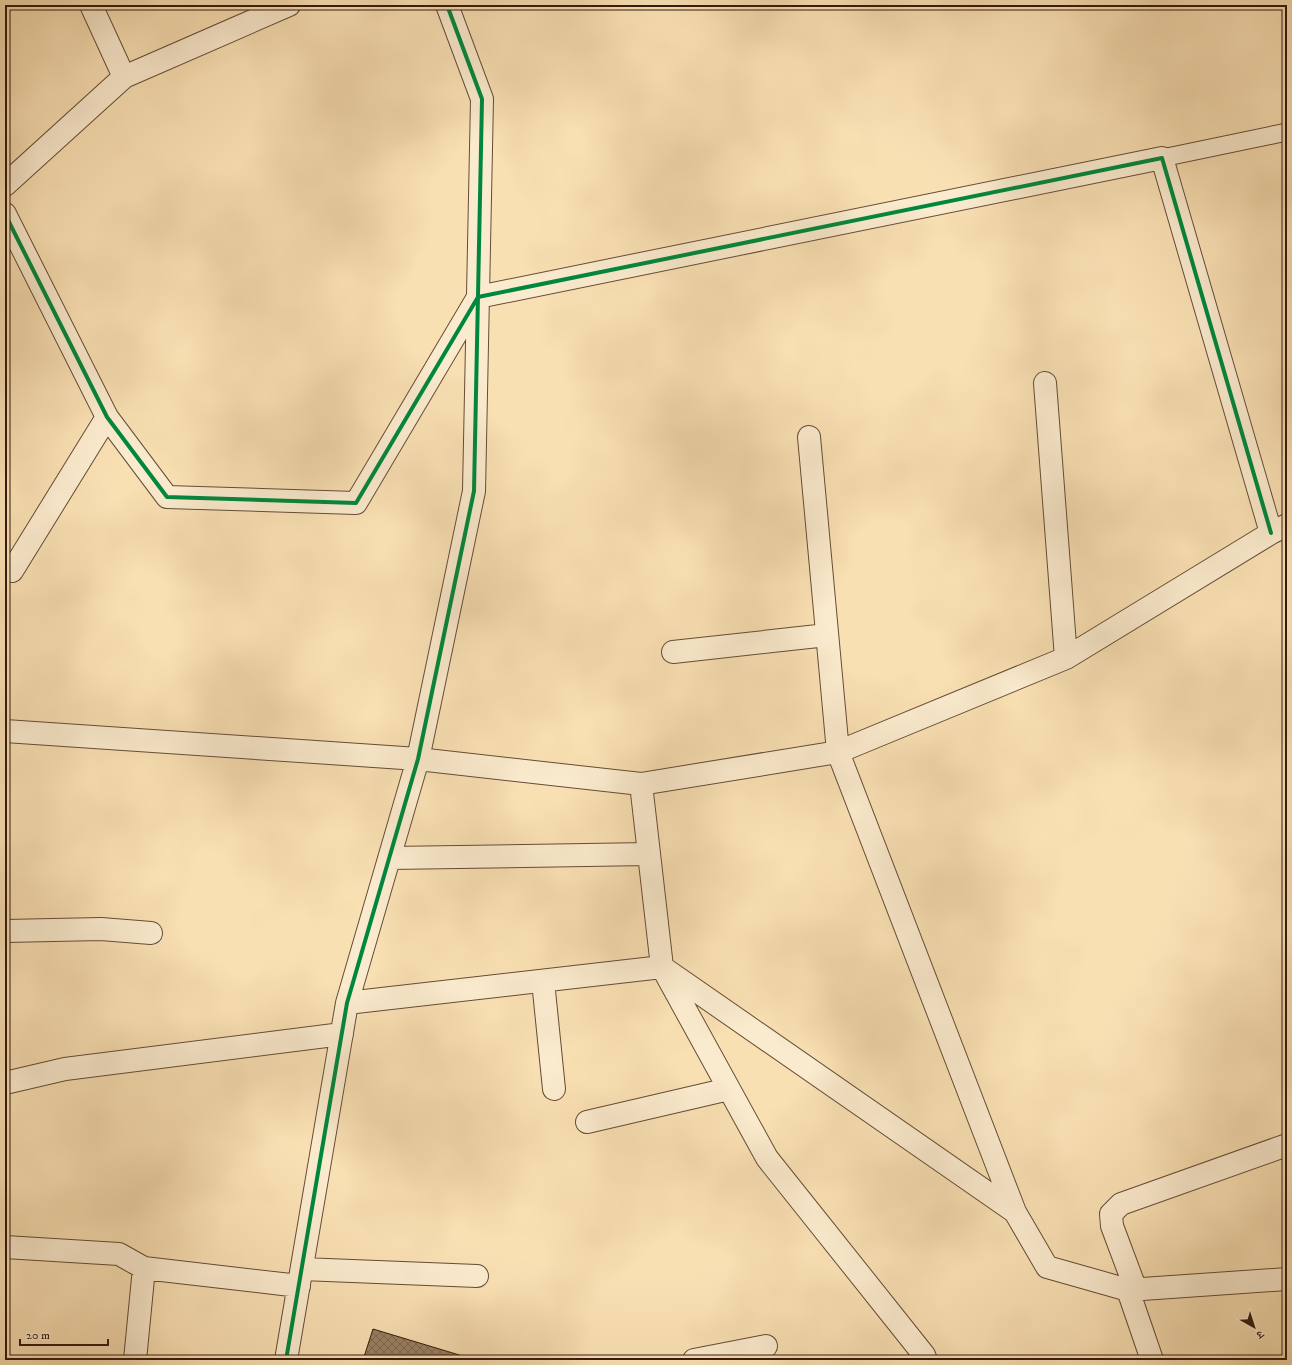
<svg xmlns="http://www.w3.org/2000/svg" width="1292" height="1365" viewBox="0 0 1292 1365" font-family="'IM FELL DW Pica','Noto Serif Devanagari',serif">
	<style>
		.building { fill: url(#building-cross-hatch); stroke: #341a0d }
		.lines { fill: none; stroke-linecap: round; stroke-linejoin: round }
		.lane-casing { stroke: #654c36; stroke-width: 19 }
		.street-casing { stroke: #654c36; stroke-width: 24 }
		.lane { stroke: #fbebce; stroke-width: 17 }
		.street { stroke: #fbebce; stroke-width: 22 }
		.cycleway-casing { stroke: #fbebce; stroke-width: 6 }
		.cycleway { stroke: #00873e; stroke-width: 4 }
	</style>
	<defs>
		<pattern id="building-cross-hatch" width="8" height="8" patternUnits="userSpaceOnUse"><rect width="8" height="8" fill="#9a8163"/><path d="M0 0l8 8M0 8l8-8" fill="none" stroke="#7e6950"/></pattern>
	</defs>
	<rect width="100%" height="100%" fill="#f9e0b3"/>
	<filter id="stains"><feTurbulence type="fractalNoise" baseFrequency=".005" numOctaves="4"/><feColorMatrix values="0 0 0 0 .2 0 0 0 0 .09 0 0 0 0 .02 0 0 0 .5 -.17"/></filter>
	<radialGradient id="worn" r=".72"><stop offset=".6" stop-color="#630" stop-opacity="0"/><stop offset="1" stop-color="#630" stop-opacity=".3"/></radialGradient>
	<!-- building -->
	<path class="building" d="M 373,1329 L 476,1360 L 363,1360 Z"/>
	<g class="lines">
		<!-- lane casing -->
		<g class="lane-casing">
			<path id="lane" d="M 1162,158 L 1287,132"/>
		</g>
		<!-- street casing -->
		<g class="street-casing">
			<path id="street" d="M 91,5 L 124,77
				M 5,185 L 124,77 L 289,5
				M 5,214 L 107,417 L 167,497 L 356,503 L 478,297 L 1162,158 L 1271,533
				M 1045,383 L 1066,658
				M 809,437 L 838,752 L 1015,1212 L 1047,1267 L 1128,1290 L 1287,1279
				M 5,567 L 12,571 L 107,417
				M 673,652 L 827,635
				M 5,731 L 418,759 L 641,784 L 838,752 L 1066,658 L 1271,533 L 1287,525
				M 641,784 L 662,967 L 767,1158 L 924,1355 L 926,1360
				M 390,858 L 649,854
				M 5,931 L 101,929 L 151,933
				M 543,981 L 554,1089
				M 347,1003 L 662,967 L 1015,1212
				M 5,1083 L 65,1069 L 342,1034
				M 587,1122 L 729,1089
				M 5,1247 L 119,1254 L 144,1268
				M 302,1269 L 477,1276
				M 1128,1290 L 1152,1360
				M 1136,1290 L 1112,1226 L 1111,1214 L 1121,1204 L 1287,1145
				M 135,1360 L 144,1268 L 299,1286
				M 286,1360 L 347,1003 L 418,759 L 474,491 L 482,99 L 447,5
				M 694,1360 L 766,1346"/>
		</g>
		<!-- lane -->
		<use href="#lane" class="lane"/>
		<!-- street -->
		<use href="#street" class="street"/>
		<!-- cycleway casing -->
		<g class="cycleway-casing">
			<path id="cycleway" d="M 5,214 L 107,417 L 167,497 L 356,503 L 478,297 L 1162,158 L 1271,533
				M 286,1360 L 347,1003 L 418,759 L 474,491 L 482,99 L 447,5"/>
		</g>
		<!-- cycleway -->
		<use href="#cycleway" class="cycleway"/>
	</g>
	<!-- margin -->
	<rect width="1292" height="1365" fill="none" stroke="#f9e0b3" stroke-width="20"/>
	<rect x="6" y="6" width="1280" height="1353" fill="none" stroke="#341a0d" stroke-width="2"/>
	<rect x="10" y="10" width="1272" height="1345" fill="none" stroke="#341a0d"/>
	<!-- north arrow -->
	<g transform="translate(1254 1327) rotate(141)" stroke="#fbebce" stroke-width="3" paint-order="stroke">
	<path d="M0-3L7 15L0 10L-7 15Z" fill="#341a0d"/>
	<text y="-6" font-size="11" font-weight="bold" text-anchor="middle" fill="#341a0d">उ</text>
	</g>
	<!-- scale -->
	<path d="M20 1339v6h88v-6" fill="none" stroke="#341a0d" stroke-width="2"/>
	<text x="26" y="1339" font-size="12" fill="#341a0d" stroke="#fbebce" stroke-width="3" paint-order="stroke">20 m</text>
	<rect width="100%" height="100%" filter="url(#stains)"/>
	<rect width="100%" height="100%" fill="url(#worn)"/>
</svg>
